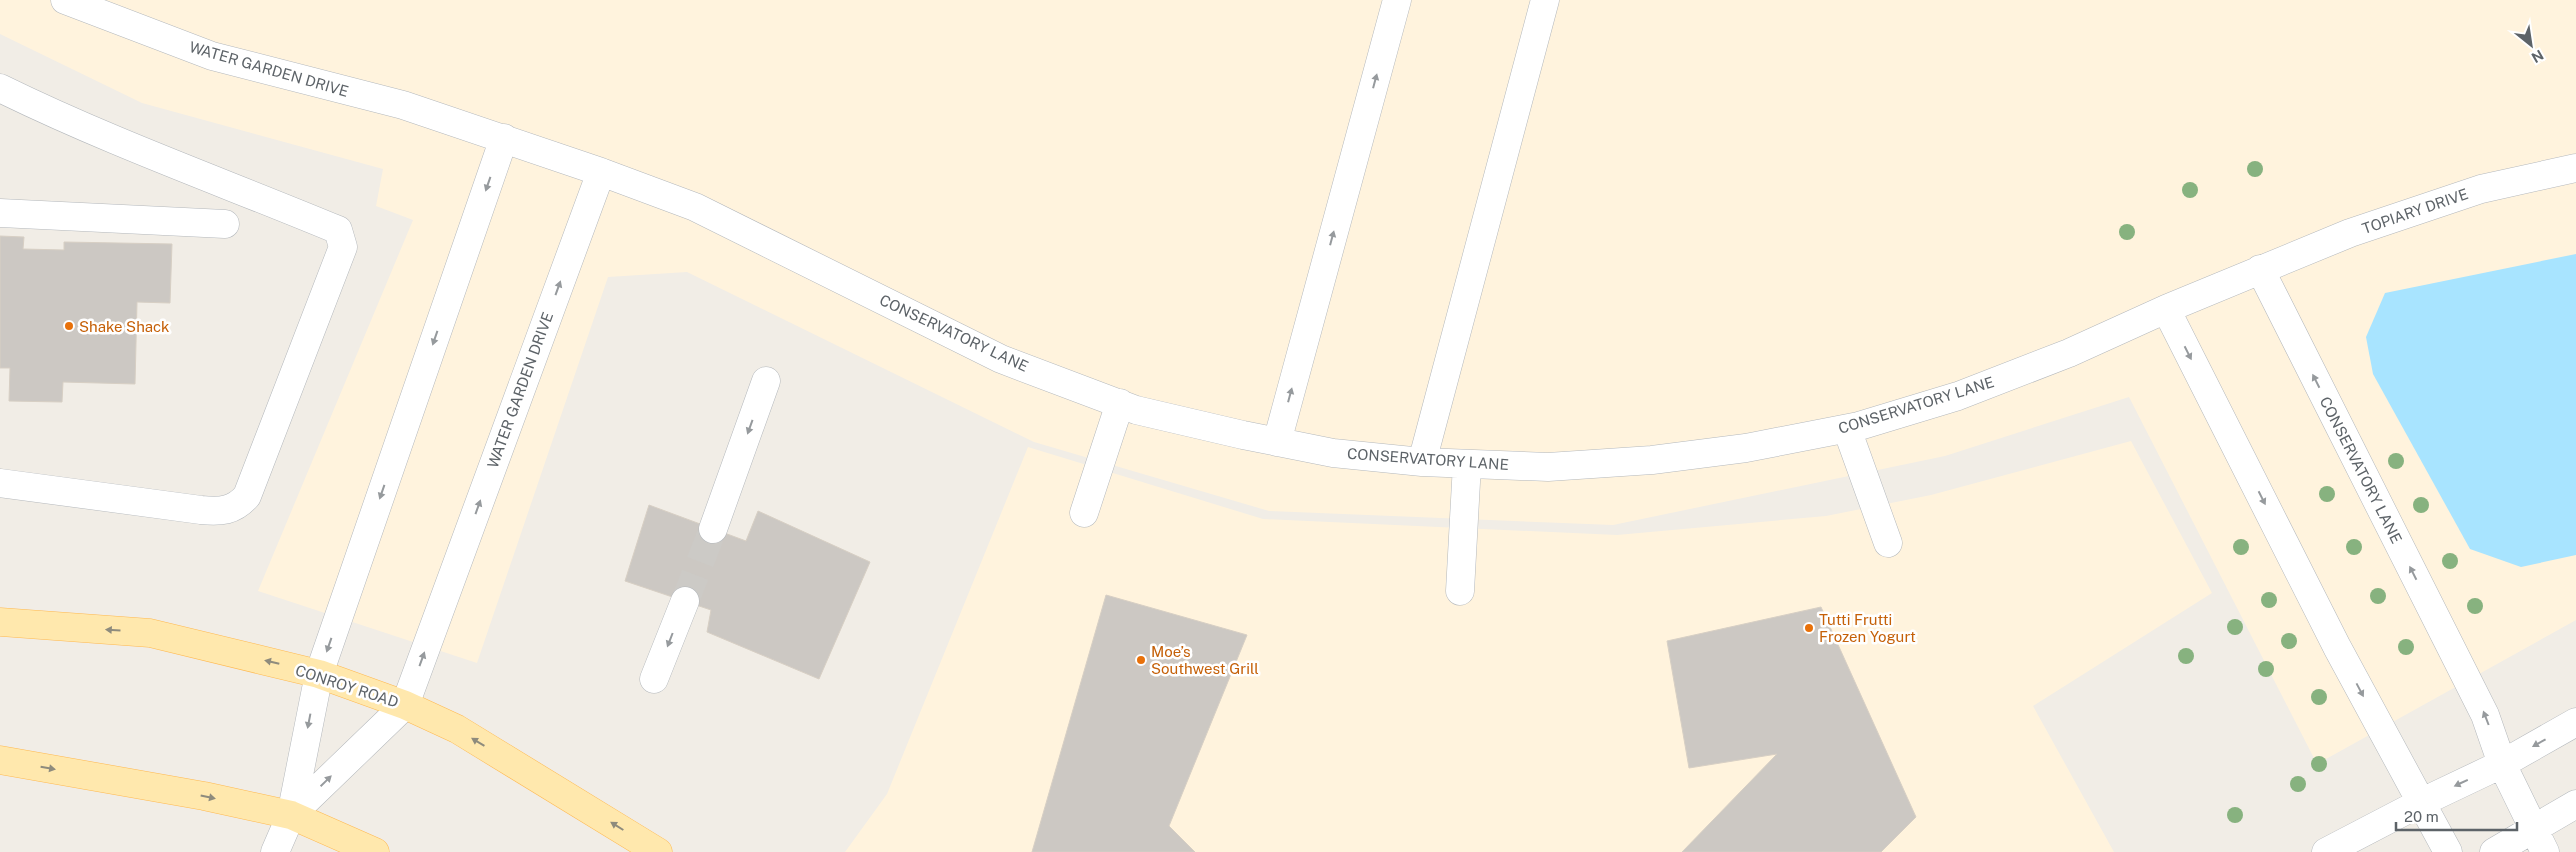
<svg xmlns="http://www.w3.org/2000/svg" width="2576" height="852" viewBox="0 0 2576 852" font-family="'Public Sans',sans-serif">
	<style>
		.commercial { fill: #fff3dd }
		.water { fill: #a8e4ff }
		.building { fill: #ccc8c3; stroke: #d7cfc4 }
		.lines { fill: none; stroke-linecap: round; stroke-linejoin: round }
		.minor-tunnel { stroke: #cccac6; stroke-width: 28; stroke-dasharray: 28 14; stroke-linecap: butt }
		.minor-casing { stroke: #b4b8bc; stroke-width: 29 }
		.major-casing { stroke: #ffb951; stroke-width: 29 }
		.minor { stroke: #fff; stroke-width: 28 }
		.major { stroke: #ffe8ad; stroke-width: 28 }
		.tree { fill: #87b27f }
		.oneway { fill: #969a9d }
		.oneway2 { fill: #8e8b7d }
		.food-dot { fill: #e8710a; stroke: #fff; stroke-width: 2 }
		.labels { text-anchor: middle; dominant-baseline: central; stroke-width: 5; stroke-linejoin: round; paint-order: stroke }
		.street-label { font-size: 15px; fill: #5d6368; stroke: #fff }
		.food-label { font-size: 15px; fill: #c56008; stroke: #fff; text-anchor: start }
	</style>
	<rect width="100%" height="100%" fill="#f1ede6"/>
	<!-- commercial -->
	<path class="commercial" d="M 0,0 L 2576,0 L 2576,620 L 2317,764 L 2129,397 L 1945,456 L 1613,525 L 1269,511 L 1034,442 L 687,272 L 608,277 L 477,663 L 258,591 L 413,220 L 376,206 L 383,169 L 142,103 L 0,34 Z
		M 2131,441 L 2212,593 L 2033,706 L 2114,852 L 845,852 L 887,794 L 1028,447 L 1263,519 L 1617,535 L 1826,516 L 1931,495 Z"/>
	<!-- water -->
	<path class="water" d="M 2576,254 L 2576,555 L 2521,567 L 2470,549 L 2373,374 L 2366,337 L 2385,293 Z"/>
	<!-- building -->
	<path class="building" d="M 0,236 L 24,237 L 23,249 L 64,250 L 64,242 L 172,244 L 170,303 L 137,302 L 135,384 L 63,382 L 62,402 L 9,401 L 10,368 L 0,368 Z
		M 649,505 L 746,541 L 758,511 L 870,562 L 819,679 L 707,632 L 711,610 L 625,581 Z
		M 1106,595 L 1247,635 L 1169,826 L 1195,852 L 1032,852 Z
		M 1821,607 L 1916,817 L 1881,852 L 1682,852 L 1777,754 L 1689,768 L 1667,641 Z"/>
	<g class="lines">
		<!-- minor-tunnel -->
		<path class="minor-tunnel" d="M 685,601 L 713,529"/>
		<!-- minor casing -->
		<g class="minor-casing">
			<path id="minor" d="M 65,0 L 212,56 L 403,105 L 601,172 L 695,207 L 1001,359 L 1136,410 L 1243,435 L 1333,453 L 1422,462 L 1548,467 L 1652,460 L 1746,448 L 1859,426 L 1958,396 L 2069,353 L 2166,309 L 2350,233 L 2481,189 L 2576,168
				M 0,88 C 110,142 225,183 338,230 L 343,247 L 247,496 C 234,511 221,512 201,510 L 0,483
				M 0,213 L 225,224
				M 2260,269 L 2485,715 L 2502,764 L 2545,852
				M 2166,309 L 2337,647 L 2448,852
				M 1847,429 L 1888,543
				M 1277,442 L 1397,0
				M 1422,462 L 1545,0
				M 1084,513 L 1120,403
				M 713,529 L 766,381
				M 1460,591 L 1467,464
				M 654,679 L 685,601
				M 291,815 L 405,705 L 601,172
				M 275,852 L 291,815 L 319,674 L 504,138
				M 2326,852 L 2420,803 L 2502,764 L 2576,722
				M 2494,852 L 2576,804"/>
		</g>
		<!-- major casing -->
		<g class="major-casing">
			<path id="major" d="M 0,622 L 150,633 L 319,674 L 405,705 L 457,729 L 658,852
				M 0,760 L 204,796 L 291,815 L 375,852"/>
		</g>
		<!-- minor -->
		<use href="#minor" class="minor"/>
		<!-- major -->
		<use href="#major" class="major"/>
	</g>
	<!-- trees -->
	<g class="tree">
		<circle cx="2255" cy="169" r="8"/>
		<circle cx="2190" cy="190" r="8"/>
		<circle cx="2127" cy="232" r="8"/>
		<circle cx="2396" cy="461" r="8"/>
		<circle cx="2327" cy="494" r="8"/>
		<circle cx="2421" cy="505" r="8"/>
		<circle cx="2241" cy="547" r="8"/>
		<circle cx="2354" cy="547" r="8"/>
		<circle cx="2450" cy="561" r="8"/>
		<circle cx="2378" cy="596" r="8"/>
		<circle cx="2269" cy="600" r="8"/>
		<circle cx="2475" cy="606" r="8"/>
		<circle cx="2235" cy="627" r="8"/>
		<circle cx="2289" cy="641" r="8"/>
		<circle cx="2406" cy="647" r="8"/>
		<circle cx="2186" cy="656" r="8"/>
		<circle cx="2266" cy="669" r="8"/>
		<circle cx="2319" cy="697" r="8"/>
		<circle cx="2319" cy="764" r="8"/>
		<circle cx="2298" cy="784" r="8"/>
		<circle cx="2235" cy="815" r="8"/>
	</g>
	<!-- one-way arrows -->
	<defs><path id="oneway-solid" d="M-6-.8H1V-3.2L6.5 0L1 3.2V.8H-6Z" transform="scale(1.25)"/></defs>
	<g class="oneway">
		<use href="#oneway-solid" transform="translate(1375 81) rotate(-75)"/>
		<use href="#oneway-solid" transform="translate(488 184) rotate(109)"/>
		<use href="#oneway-solid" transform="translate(1332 238) rotate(-75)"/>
		<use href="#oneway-solid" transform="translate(558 288) rotate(-70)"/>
		<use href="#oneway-solid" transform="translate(435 338) rotate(109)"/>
		<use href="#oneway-solid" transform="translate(2188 353) rotate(63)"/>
		<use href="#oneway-solid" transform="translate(2316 381) rotate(-117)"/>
		<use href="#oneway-solid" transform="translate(1290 395) rotate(-75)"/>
		<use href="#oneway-solid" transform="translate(750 427) rotate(110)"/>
		<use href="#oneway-solid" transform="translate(382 492) rotate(109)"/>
		<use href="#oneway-solid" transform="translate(2262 498) rotate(63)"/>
		<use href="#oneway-solid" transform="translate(478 507) rotate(-70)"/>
		<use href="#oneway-solid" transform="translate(2413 573) rotate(-117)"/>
		<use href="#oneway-solid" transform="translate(670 640) rotate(111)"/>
		<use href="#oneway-solid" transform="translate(329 645) rotate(109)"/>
		<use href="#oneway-solid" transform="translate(422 659) rotate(-70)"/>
		<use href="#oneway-solid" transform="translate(2360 690) rotate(62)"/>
		<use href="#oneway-solid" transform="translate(2486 718) rotate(-111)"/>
		<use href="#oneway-solid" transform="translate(309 721) rotate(101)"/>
		<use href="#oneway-solid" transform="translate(2539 743) rotate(151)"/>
		<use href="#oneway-solid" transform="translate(326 781) rotate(-44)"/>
		<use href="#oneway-solid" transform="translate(2461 783) rotate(155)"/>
	</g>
	<g class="oneway2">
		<use href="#oneway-solid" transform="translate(113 630) rotate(-176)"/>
		<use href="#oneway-solid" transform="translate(272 662) rotate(-167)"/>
		<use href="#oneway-solid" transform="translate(478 742) rotate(-149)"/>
		<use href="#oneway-solid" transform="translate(48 768) rotate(10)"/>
		<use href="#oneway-solid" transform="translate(208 797) rotate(12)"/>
		<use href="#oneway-solid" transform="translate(617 826) rotate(-148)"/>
	</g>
	<!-- markers -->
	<g class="food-dot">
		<circle cx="69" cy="326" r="5"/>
		<circle cx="1809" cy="628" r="5"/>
		<circle cx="1141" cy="660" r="5"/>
	</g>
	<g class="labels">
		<!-- street labels -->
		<g class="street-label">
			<text transform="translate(269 69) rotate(16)">WATER GARDEN DRIVE</text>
			<text transform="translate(2415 211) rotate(-19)">TOPIARY DRIVE</text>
			<text transform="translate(954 333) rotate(25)">CONSERVATORY LANE</text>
			<text transform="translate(520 390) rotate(-70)">WATER GARDEN DRIVE</text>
			<text transform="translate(1916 405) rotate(-17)">CONSERVATORY LANE</text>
			<text transform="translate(1428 459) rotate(4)">CONSERVATORY LANE</text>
			<text transform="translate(2361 470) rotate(63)">CONSERVATORY LANE</text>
			<text transform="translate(347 686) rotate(18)">CONROY ROAD</text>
		</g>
		<!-- food labels -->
		<g class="food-label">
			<text x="79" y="326">Shake Shack</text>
			<text x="1819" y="619">Tutti Frutti<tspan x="1819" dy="17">Frozen Yogurt</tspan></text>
			<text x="1151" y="651">Moe’s<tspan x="1151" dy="17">Southwest Grill</tspan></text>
		</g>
	</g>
	<!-- north arrow -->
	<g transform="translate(2531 45) rotate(150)" stroke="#ffffff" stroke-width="4" paint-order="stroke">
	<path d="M0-4L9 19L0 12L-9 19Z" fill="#5d6368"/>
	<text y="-8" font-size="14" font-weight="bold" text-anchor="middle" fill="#5d6368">N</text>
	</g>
	<!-- scale -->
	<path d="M2396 822v8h121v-8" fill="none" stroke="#5d6368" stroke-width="2.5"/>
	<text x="2404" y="822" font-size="15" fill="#5d6368" stroke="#ffffff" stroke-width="4" paint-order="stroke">20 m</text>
</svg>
